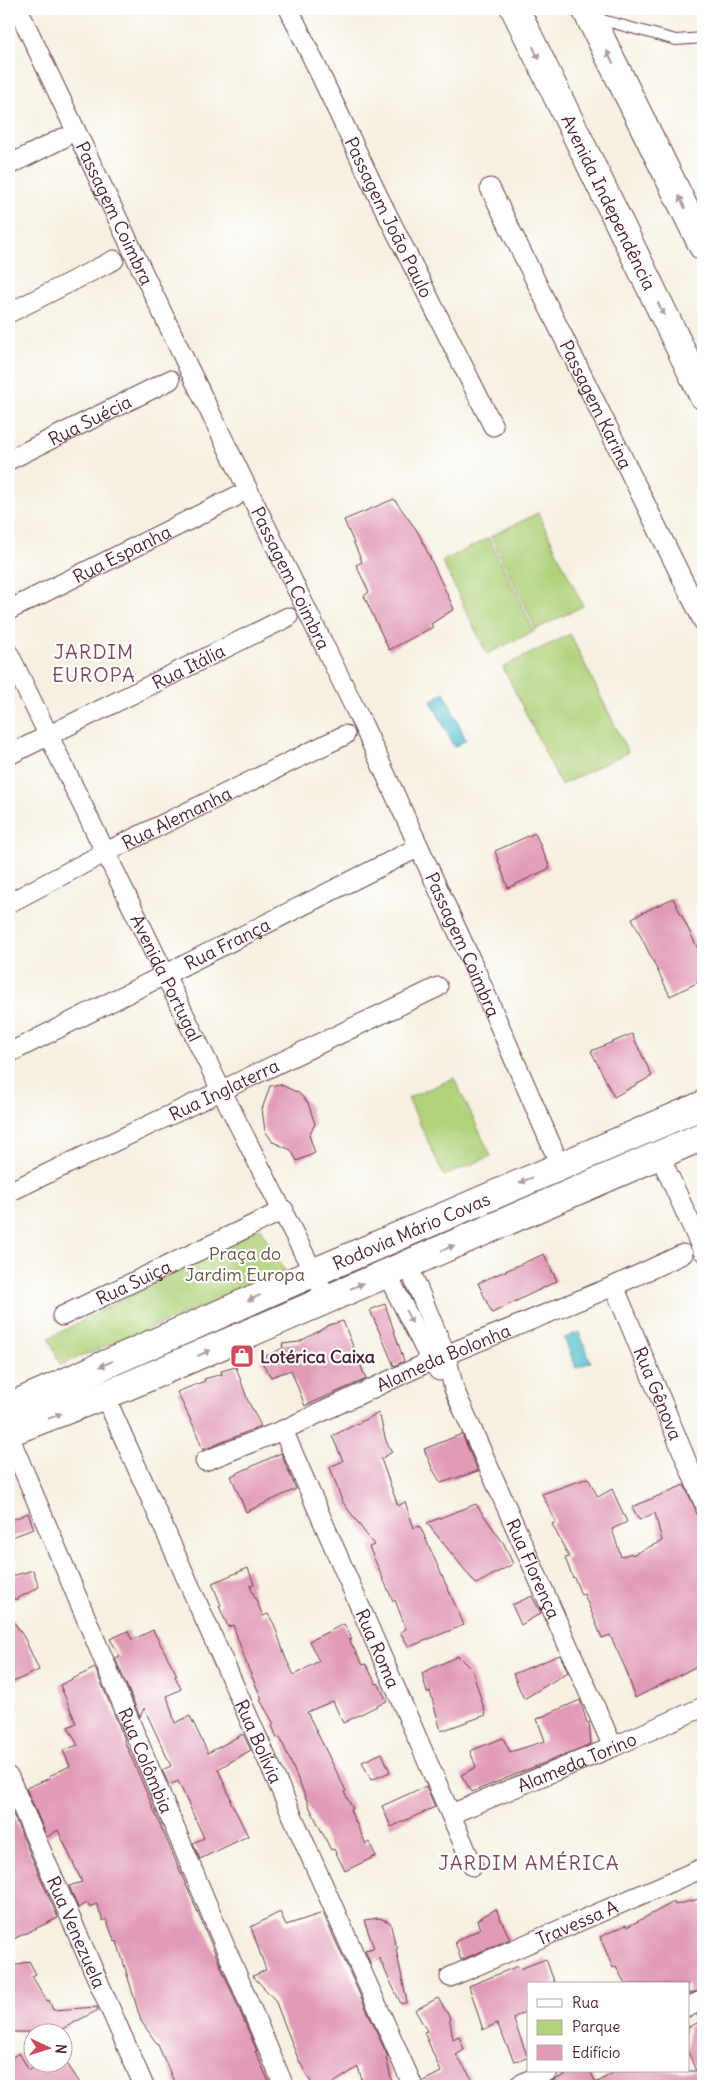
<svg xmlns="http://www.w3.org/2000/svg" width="712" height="2095" viewBox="0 0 712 2095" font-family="Delius,sans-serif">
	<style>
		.green { fill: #b0d27a; stroke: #7d7852 }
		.water { fill: #52bfcb; stroke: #4e6f7b }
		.building { fill: #e19ab7 }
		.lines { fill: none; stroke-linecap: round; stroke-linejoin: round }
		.service-casing { stroke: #643e46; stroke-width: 12 }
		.minor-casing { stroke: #643e46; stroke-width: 21 }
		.primary-casing { stroke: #643e46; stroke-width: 30 }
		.service { stroke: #fff; stroke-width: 10 }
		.minor { stroke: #fff; stroke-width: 19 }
		.primary { stroke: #fff; stroke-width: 28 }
		.oneway { fill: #ae9aa0 }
		.labels { text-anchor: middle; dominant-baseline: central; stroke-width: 4.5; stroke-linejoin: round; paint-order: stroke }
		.street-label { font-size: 18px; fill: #4a1f2b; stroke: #fff }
		.park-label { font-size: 18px; fill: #695543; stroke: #fff }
		.poi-label { font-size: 18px; font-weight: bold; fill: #4a1f2b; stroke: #fff; text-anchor: start }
		.quarter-label { font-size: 20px; letter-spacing: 1px; fill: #7f4a5c; stroke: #fff }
	</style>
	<rect width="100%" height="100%" fill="#fff"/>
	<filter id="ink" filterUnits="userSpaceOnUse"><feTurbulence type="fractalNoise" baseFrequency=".02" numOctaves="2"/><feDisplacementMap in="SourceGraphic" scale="10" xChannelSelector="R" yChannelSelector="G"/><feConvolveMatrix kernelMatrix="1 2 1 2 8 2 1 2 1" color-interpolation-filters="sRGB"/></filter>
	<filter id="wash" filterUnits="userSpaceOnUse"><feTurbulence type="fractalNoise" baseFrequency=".0096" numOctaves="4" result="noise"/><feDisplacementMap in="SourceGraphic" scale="20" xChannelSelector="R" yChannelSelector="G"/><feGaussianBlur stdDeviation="1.12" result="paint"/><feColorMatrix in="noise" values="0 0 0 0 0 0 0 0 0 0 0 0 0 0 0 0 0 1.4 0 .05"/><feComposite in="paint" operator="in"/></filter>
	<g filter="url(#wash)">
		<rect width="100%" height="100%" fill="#f6f0e0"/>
		<!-- green -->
		<path class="green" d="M 538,513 L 583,606 L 536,629 L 491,536 Z
			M 489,538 L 534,631 L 487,654 L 442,561 Z
			M 570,634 L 628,752 L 561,785 L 503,667 Z
			M 454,1078 L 491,1156 L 444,1176 L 408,1098 Z
			M 260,1228 L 286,1273 L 60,1365 L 49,1338 Z"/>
		<!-- water -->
		<path class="water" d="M 444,692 L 466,740 L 454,747 L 431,701 Z
			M 579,1332 L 591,1362 L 576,1368 L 564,1338 Z"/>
		<g id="blocks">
			<!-- building -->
			<path class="building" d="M 394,499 L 418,532 L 454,609 L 431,624 L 433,627 L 389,650 L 364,596 L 369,592 L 356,565 L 362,562 L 344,520 Z
				M 535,833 L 550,868 L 508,888 L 495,851 Z
				M 673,898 L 703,959 L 703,980 L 670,996 L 632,918 Z
				M 632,1034 L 652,1076 L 614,1097 L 591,1051 Z
				M 279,1084 L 299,1093 L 308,1103 L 315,1124 L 309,1135 L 315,1153 L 297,1161 L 291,1150 L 273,1142 L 265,1131 L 262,1109 L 267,1095 L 270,1086 Z
				M 544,1254 L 557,1281 L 492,1313 L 478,1283 Z
				M 385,1304 L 404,1361 L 394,1366 L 370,1310 Z
				M 343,1321 L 366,1379 L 305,1406 L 291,1370 L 271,1377 L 260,1359 L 283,1348 L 282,1344 L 299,1342 L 329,1325 Z
				M 236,1367 L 248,1401 L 261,1426 L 203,1450 L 194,1427 L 177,1392 L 205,1381 L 204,1379 L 222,1374 L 221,1371 Z
				M 379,1413 L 386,1441 L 392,1452 L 381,1459 L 398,1506 L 405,1502 L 414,1528 L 420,1526 L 464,1625 L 409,1647 L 400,1632 L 406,1629 L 395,1600 L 393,1601 L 369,1547 L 374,1545 L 342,1501 L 330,1467 L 343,1461 L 332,1436 Z
				M 462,1434 L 478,1471 L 441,1483 L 433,1470 L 424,1449 Z
				M 281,1453 L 296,1489 L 246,1512 L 231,1476 Z
				M 588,1478 L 598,1497 L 612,1489 L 627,1522 L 612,1529 L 621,1557 L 631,1553 L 632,1555 L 662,1541 L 655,1513 L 639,1520 L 632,1507 L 684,1485 L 695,1508 L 703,1537 L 703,1663 L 635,1698 L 627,1672 L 610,1635 L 602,1638 L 584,1594 L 581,1595 L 574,1577 L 573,1578 L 565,1558 L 569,1557 L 552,1524 L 556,1522 L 542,1494 Z
				M 476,1504 L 504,1544 L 513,1564 L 476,1584 L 427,1523 Z
				M 28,1513 L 34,1529 L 9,1538 L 9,1521 Z
				M 248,1568 L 254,1584 L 250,1586 L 263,1616 L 268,1614 L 274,1624 L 286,1659 L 294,1675 L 319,1661 L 309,1641 L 344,1624 L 352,1639 L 349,1640 L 363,1665 L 366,1664 L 376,1684 L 378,1683 L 387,1701 L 343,1723 L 333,1701 L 307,1712 L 346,1791 L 344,1792 L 353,1809 L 350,1810 L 366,1844 L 369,1842 L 376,1856 L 345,1871 L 334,1849 L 331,1850 L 311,1810 L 280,1737 L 277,1738 L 272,1725 L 274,1724 L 260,1700 L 262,1699 L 248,1668 L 233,1625 L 228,1627 L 219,1606 L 221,1605 L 212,1583 Z
				M 33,1570 L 39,1587 L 15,1600 L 9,1590 L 9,1577 Z
				M 532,1596 L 541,1613 L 521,1625 L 512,1605 Z
				M 9,1615 L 24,1637 L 39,1670 L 9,1684 Z
				M 153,1630 L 177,1675 L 175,1676 L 181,1689 L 167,1696 L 175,1723 L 190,1716 L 208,1753 L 243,1734 L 251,1750 L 218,1769 L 231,1799 L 230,1800 L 248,1836 L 200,1859 L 193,1843 L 204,1838 L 178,1781 L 169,1785 L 162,1770 L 171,1766 L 144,1708 L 140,1717 L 115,1658 L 120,1656 L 110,1639 L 128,1631 L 132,1640 Z
				M 560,1655 L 568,1672 L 524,1699 L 513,1674 Z
				M 458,1656 L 472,1670 L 486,1715 L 441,1731 L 430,1691 L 427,1693 L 422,1673 Z
				M 95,1668 L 125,1740 L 124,1740 L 257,2051 L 255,2051 L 271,2086 L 176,2086 L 158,2045 L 141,2021 L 117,1941 L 115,1942 L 106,1919 L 103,1921 L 97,1904 L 89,1907 L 88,1903 L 78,1908 L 69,1886 L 82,1882 L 58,1830 L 47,1837 L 26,1788 L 50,1778 L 49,1776 L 70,1766 L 63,1750 L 78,1745 L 68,1727 L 76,1723 L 60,1685 Z
				M 580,1700 L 587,1723 L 589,1722 L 591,1744 L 472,1792 L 461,1775 L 476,1767 L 470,1751 L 503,1738 L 510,1752 L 545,1741 L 537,1719 Z
				M 382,1753 L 390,1772 L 371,1780 L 362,1762 Z
				M 426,1786 L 435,1807 L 391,1827 L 382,1806 Z
				M 9,1805 L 58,1918 L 9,1941 Z
				M 699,1899 L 703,1909 L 703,1989 L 688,1994 L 688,1984 L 625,1984 L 616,1966 L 613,1968 L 600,1937 L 626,1925 L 627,1927 L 674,1902 L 675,1905 Z
				M 496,1909 L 510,1939 L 461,1960 L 455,1942 L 480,1929 L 477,1920 Z
				M 280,1912 L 286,1925 L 323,1913 L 388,2057 L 386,2058 L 393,2086 L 364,2086 L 358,2067 L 329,2086 L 313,2086 L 299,2061 L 275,2000 L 253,1976 L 266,1970 L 251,1927 Z
				M 379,1918 L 390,1922 L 395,1943 L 398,1948 L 396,1949 L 407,2002 L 401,2004 L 379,1958 L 370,1963 L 365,1950 L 374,1948 L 364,1920 Z
				M 546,1959 L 555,1984 L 528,1984 L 528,2010 L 513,2018 L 528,2058 L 514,2061 L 497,2023 L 483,2030 L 469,1986 L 518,1966 L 520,1969 Z
				M 29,1961 L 36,1974 L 32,1976 L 47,2001 L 49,2000 L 53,2010 L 97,2007 L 98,2010 L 62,2029 L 63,2032 L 12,2032 L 9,2026 L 9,1967 Z
				M 438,1998 L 449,2016 L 453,2039 L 459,2036 L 464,2050 L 456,2055 L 477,2086 L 424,2086 L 423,2081 L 441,2072 L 424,2032 L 427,2031 L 415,2010 Z
				M 703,2012 L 703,2086 L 542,2086 L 573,2071 L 590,2071 L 596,2083 L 616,2071 L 696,2071 L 688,2052 L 688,2027 L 700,2022 L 697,2015 Z
				M 19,2053 L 29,2070 L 48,2062 L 66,2062 L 82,2086 L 9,2086 L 9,2059 Z"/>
		</g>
	</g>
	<g filter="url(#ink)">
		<use href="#blocks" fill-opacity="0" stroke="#643e46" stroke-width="1"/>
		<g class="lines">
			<!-- service casing -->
			<g class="service-casing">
				<path id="service" d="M 595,18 L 676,40 L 703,38"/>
			</g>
			<!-- minor casing -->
			<g class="minor-casing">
				<g id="minor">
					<path id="s1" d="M 18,9 L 189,369 L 363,725 L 474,967 L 553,1149"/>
					<path id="s2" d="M 289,9 L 379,198 L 493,426"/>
					<path d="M 9,165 L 63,138"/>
					<path id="s3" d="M 490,188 L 703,621"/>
					<path d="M 9,313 L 114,260"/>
					<path id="s4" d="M 9,460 L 170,380"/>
					<path id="s5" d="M 9,610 L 235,497"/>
					<path id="s6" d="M 9,654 L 221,1090 L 327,1299"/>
					<path id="s7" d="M 9,755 L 288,617"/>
					<path id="s8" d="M 9,903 L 106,852 L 345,735"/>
					<path id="s9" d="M 9,1053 L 419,847"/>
					<path d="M 665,1167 L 703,1251"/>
					<path id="s10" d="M 9,1192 L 438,987"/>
					<path id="s11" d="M 408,1265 L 446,1355 L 454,1389 L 613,1747"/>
					<path d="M 387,1274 L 431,1361 L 439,1371"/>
					<path id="s12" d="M 614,1286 L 703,1501"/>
					<path id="s13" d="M 62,1316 L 284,1210"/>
					<path id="s14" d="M 105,1396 L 413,2086"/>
					<path id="s15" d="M 283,1430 L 473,1866"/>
					<path id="s16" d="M 9,1436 L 284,2086"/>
					<path id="s17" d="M 205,1461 L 283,1430 L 431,1361 L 614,1286 L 683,1254"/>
					<path id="s18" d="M 9,1777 L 144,2086"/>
					<path id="s19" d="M 451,1814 L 613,1747 L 703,1707"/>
					<path id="s20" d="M 450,1977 L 703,1868"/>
					<path d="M 688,2007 L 703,2000"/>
					<path d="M 519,2085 L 548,2071"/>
				</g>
			</g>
			<!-- primary casing -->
			<g class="primary-casing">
				<g id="primary">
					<path id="s21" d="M 515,9 L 703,395"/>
					<path d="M 586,9 L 703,246"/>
					<path id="s22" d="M 9,1407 L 315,1272 L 703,1105"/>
					<path d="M 9,1432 L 123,1388 L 703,1136"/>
				</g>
			</g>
			<!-- service -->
			<use href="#service" class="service"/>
			<!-- minor -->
			<use href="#minor" class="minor"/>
			<!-- primary -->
			<use href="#primary" class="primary"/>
		</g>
		<!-- one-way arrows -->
		<defs><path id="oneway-solid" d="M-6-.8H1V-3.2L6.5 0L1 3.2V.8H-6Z" transform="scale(1.25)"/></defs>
		<g class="oneway">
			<use href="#oneway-solid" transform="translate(536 53) rotate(64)"/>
			<use href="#oneway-solid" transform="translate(610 57) rotate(-117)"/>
			<use href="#oneway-solid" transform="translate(682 202) rotate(-116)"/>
			<use href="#oneway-solid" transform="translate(661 309) rotate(64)"/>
			<use href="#oneway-solid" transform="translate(526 1180) rotate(157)"/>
			<use href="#oneway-solid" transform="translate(448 1248) rotate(-23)"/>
			<use href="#oneway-solid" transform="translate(357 1286) rotate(-23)"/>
			<use href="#oneway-solid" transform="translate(254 1298) rotate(156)"/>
			<use href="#oneway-solid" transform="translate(409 1317) rotate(63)"/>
			<use href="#oneway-solid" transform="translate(204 1353) rotate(-24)"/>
			<use href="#oneway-solid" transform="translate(106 1364) rotate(156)"/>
			<use href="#oneway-solid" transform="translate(55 1416) rotate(-22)"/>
		</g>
	</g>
	<!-- icons -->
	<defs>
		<g id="shop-square" transform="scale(1.25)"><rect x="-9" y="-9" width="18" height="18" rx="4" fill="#d1495b" stroke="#fff"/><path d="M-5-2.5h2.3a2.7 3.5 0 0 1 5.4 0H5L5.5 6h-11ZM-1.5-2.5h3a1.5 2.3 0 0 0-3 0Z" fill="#fff"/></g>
	</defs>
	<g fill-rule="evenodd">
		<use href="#shop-square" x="242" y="1356"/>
	</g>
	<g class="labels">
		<!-- street labels -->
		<g class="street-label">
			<text stroke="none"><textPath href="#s21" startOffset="215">Avenida Independência</textPath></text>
			<text stroke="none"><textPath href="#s1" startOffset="226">Passagem Coimbra</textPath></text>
			<text stroke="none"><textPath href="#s2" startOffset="231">Passagem João Paulo</textPath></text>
			<text stroke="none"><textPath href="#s3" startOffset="241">Passagem Karina</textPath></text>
			<text stroke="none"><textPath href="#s4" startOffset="90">Rua Suécia</textPath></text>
			<text stroke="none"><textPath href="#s5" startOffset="126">Rua Espanha</textPath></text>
			<text stroke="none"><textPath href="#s1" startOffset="631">Passagem Coimbra</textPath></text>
			<text stroke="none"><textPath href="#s7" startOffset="200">Rua Itália</textPath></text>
			<text stroke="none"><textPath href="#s8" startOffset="188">Rua Alemanha</textPath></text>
			<text stroke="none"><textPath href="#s9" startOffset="244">Rua França</textPath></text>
			<text stroke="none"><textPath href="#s1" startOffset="1036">Passagem Coimbra</textPath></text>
			<text stroke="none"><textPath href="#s6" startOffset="360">Avenida Portugal</textPath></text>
			<text stroke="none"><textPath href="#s10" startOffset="238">Rua Inglaterra</textPath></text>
			<text stroke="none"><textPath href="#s22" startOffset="439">Rodovia Mário Covas</textPath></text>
			<text stroke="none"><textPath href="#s13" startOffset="79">Rua Suiça</textPath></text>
			<text stroke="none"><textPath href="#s17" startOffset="260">Alameda Bolonha</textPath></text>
			<text stroke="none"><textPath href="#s12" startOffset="116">Rua Gênova</textPath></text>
			<text stroke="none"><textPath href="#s11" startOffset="329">Rua Florença</textPath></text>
			<text stroke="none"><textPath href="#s15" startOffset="238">Rua Roma</textPath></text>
			<text stroke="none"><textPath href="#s14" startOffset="378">Rua Bolívia</textPath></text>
			<text stroke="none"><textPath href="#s16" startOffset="352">Rua Colômbia</textPath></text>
			<text stroke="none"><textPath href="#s19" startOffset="136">Alameda Torino</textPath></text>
			<text stroke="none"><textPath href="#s20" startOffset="138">Travessa A</textPath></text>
			<text stroke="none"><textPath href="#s18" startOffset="169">Rua Venezuela</textPath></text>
		</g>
		<!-- park labels -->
		<g class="park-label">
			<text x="245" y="1253">Praça do<tspan x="245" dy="21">Jardim Europa</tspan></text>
		</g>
		<!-- poi labels -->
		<g class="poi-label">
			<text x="260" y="1356">Lotérica Caixa</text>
		</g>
		<!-- quarter labels -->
		<g class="quarter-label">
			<text x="94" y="651">JARDIM<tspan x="94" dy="23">EUROPA</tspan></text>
			<text x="529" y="1862">JARDIM AMÉRICA</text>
		</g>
	</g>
	<!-- margin -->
	<rect width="712" height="2095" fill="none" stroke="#fff" stroke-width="30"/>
	<!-- legend -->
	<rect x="527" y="1982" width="162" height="90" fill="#ffffff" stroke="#b7a5aa"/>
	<rect x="537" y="1999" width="25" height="8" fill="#ffffff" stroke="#b7a5aa"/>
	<text x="572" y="2008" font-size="15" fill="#4a1f2b">Rua</text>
	<rect x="537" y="2020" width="25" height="15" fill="#b0d27a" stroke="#b7a5aa"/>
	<text x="572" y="2032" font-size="15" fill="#4a1f2b">Parque</text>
	<rect x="537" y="2045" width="25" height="15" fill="#e19ab7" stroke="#b7a5aa"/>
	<text x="572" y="2058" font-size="15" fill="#4a1f2b">Edifício</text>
	<!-- north arrow -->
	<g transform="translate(48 2048) rotate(94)"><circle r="24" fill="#ffffff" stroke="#b7a5aa"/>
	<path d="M0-4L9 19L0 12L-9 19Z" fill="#d1495b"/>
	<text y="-8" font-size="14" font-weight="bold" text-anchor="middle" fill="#4a1f2b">N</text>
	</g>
</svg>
